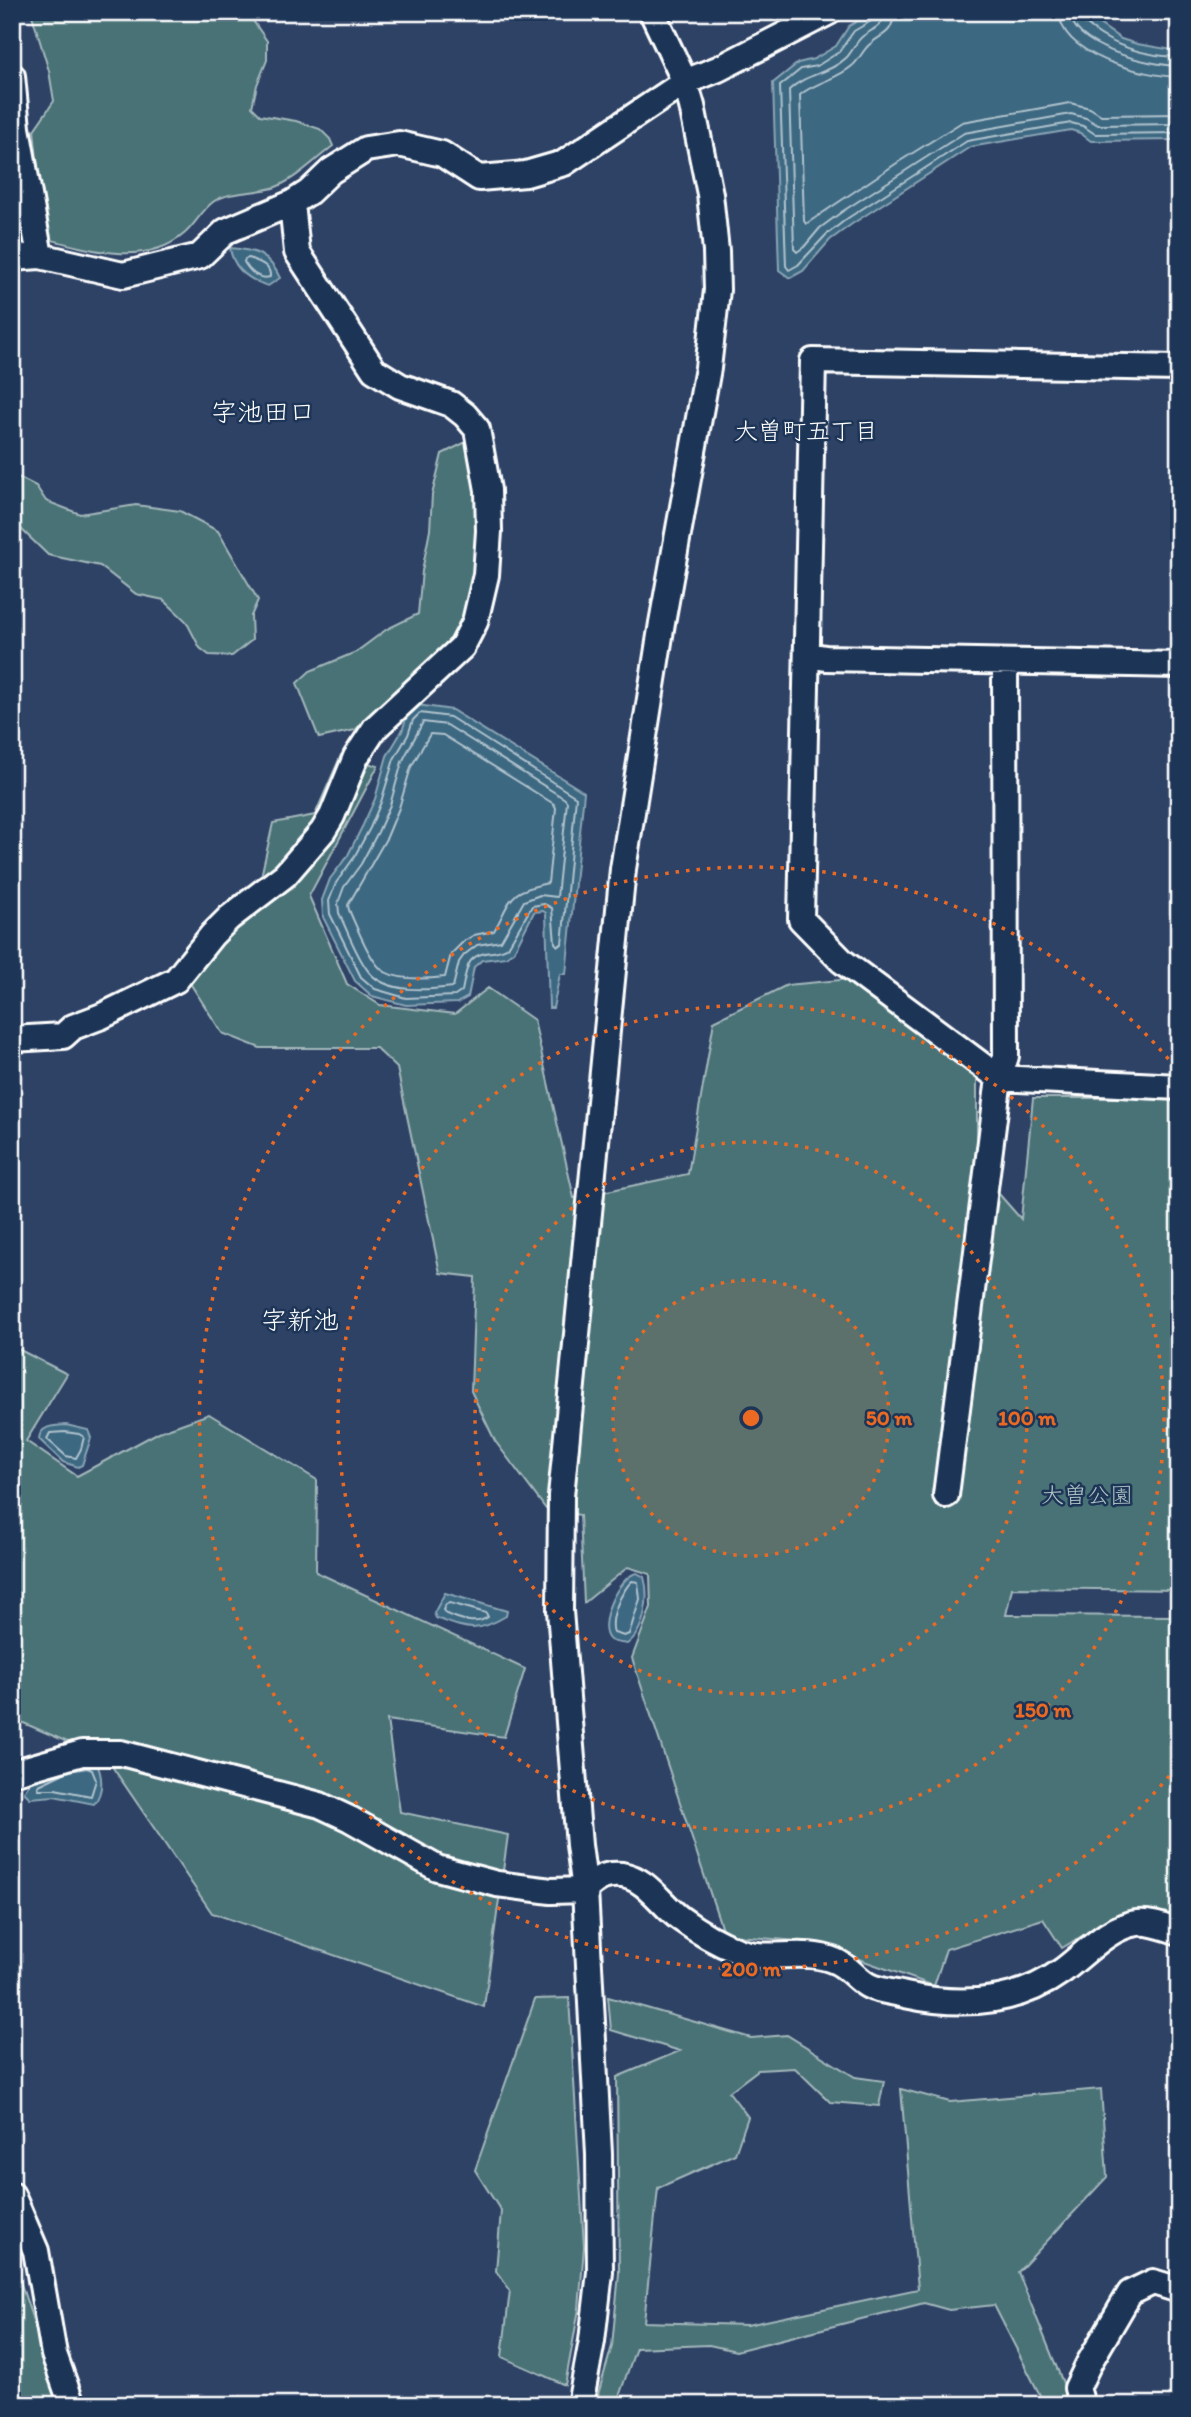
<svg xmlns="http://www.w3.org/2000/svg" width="1191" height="2417" viewBox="0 0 1191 2417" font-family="Itim,'Klee One',sans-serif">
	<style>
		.green { fill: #497277; stroke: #a4b8bb; stroke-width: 2 }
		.water { fill: #3c6882; stroke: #8aa4b4; stroke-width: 2 }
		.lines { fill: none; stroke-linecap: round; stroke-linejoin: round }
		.shore { stroke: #b1c3cd; stroke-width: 2 }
		.minor-casing { stroke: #fff; stroke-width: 30 }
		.minor { stroke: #1d3557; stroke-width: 24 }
		.ring { fill: none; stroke: #ea6a24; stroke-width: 3.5; stroke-dasharray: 3.5 7 }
		.labels { text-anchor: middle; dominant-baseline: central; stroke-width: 5; stroke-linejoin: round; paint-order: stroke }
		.park-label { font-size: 23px; fill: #adc0c2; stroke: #1d3557 }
		.neighbourhood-label { font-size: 24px; fill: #fff; stroke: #1d3557 }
		.quarter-label { font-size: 26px; fill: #fff; stroke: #1d3557 }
		.centre { fill: #ea6a24; stroke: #1d3557; stroke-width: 3.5 }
		.ring-label { font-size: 21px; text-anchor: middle; font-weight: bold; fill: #ea6a24; stroke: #1d3557; stroke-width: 5; stroke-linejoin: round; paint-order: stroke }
	</style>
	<rect width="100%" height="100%" fill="#2e4266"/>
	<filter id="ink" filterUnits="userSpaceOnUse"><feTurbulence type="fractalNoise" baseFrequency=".0143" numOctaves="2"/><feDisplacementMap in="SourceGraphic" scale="14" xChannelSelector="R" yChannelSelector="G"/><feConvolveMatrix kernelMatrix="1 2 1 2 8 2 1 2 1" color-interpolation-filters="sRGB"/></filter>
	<g filter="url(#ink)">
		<!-- green -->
		<path class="green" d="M 31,12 L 247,12 L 267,41 L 267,60 L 257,85 L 252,107 L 260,115 L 296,121 L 320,129 L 330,139 L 333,146 C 316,159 296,179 276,187 C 256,194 231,190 213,202 C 202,210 195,225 184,234 C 146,267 88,250 45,238 L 34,130 L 54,101 L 49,71 Z
			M 470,440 L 475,485 L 476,554 L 467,612 L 450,643 L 355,730 L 319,738 L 297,683 L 310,671 L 356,652 L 387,629 L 418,614 L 422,571 L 430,530 L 432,495 L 442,454 Z
			M 12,474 L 36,486 L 46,501 L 80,514 L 136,505 L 180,511 L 218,531 L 258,600 L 251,616 L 252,640 L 232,656 L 209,655 L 200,648 L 186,621 L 164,600 L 136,594 L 100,566 L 48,555 L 18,526 L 12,525 Z
			M 341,755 L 378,766 L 309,896 L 347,984 L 380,1005 L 455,1014 L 488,988 L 534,1020 L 574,1198 L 688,1174 L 714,1021 L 787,985 L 851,979 L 977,1076 L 977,1169 L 1021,1219 L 1033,1098 L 1179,1098 L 1179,1590 L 1012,1588 L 1006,1615 L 1179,1616 L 1179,1922 L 1163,1917 L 1110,1919 L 1062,1948 L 1043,1919 L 946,1949 L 934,1986 L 811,1942 L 724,1935 L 632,1658 L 651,1607 L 650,1574 L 628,1567 L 584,1603 L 580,1515 L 546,1509 L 495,1441 L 471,1391 L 475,1277 L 440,1273 L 397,1068 L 376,1048 L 260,1048 L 222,1033 L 188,980 L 220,938 L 254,908 L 273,823 L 315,815 Z
			M 12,1346 L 67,1374 L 26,1441 L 77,1476 L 159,1432 L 209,1414 L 317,1480 L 316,1572 L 525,1669 L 504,1737 L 387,1720 L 400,1812 L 508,1835 L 484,2007 L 212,1913 L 107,1759 L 12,1718 Z
			M 608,1997 L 751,2038 L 787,2035 L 855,2077 L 884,2081 L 879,2106 L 830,2102 L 795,2068 L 758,2070 L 729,2092 L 748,2117 L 735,2154 L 658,2188 L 644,2322 L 747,2325 L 918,2289 L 901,2089 L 950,2102 L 1101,2089 L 1107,2177 L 1018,2272 L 1072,2405 L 1045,2405 L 994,2305 L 949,2310 L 924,2303 L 736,2351 L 709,2345 L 636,2348 L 616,2405 L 595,2405 L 612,2346 L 619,2273 L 617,2077 L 680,2051 L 611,2030 Z
			M 569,1998 L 584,2247 L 579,2309 L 565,2385 L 502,2357 L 510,2290 L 496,2271 L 501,2211 L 475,2170 L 535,1999 Z
			M 12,2257 L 61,2405 L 12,2405 Z"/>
		<!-- water -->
		<path class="water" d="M 873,12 L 1082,12 L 1121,39 L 1137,44 L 1179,51 L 1179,140 L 1091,141 L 1080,133 L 1071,130 L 970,147 L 852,224 L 830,240 L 803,271 L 790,278 L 779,270 L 773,83 L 798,63 L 814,59 L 836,46 L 849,26 Z
			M 230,248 C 255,250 269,254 280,278 L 268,286 C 249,280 233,269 230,248 Z
			M 417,705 L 452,710 L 584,792 L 566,974 L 560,974 L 553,1008 L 549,1008 L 546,913 L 543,911 L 534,912 L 514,951 L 506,957 L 482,960 L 474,967 L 468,997 L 457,1003 L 406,1005 L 372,996 L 355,981 L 323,917 L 322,900 L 330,879 L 348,855 L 363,825 L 375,799 L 387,756 L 402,731 L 407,716 Z
			M 66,1425 L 88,1430 L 91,1438 L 82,1465 L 78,1467 L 63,1462 L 39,1439 C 40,1425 55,1426 66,1425 Z
			M 637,1573 L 644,1577 C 650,1597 645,1631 627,1644 C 622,1643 615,1643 610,1640 C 595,1627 618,1576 637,1573 Z
			M 445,1593 L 507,1611 L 506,1616 C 476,1634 467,1629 436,1618 L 434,1613 Z
			M 68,1764 L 97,1764 C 103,1778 104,1791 94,1804 L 54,1796 L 30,1798 L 24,1792 L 32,1780 Z"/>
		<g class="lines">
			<!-- shore -->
			<path class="shore" d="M 875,12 L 873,20 L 854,31 L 839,52 L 817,66 L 801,69 L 780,86 L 786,266 L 789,270 L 798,265 L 826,235 L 848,218 L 967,141 L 1071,123 L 1083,126 L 1095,134 L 1179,133
				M 884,12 C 883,27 874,28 863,36 C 856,41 853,51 846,58 C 829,74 807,73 789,90 L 794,249 L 797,252 L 804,247 L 820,228 L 843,211 L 964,133 L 1071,114 L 1086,118 L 1098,125 L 1179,124
				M 894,12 C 893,35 882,33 869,45 C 862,51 859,61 852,66 C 836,80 813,83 800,95 L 804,221 L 806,224 L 900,161 L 962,122 L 1070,103 L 1090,108 L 1101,115 L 1179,114
				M 1059,12 C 1061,56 1144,76 1179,77
				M 1070,12 C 1072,48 1150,65 1179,66
				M 1079,12 C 1080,21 1085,23 1092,29 C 1117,48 1147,56 1179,57
				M 249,258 C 259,262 271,265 270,277 C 259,280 250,272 244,262 L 245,259 Z
				M 420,713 L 450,717 L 576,797 L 562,944 L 558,946 L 555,943 L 552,908 L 544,904 L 532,906 L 508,947 C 502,951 499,951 492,952 C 465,954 467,969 462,991 L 455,996 L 406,998 L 375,989 L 361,977 L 330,914 L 329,901 L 336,883 L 353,859 L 370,828 L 381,802 L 394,759 L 408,735 L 413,720 Z
				M 423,722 L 447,725 L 565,799 L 567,802 L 557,897 L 540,895 L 524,901 L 501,941 L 477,945 L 464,955 L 459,962 L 453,987 C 428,990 387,994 369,972 C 357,958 347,930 339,913 L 338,903 L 344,887 L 361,864 L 378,832 L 390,805 L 402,762 Z
				M 430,734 L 443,735 L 554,804 L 556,808 L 548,883 C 507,892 513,897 494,931 L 474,935 L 464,941 L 451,954 L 445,977 C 427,979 401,981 385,972 C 371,965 356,925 349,910 L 348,905 L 387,837 L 399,808 L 411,767 Z
				M 65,1432 L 79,1434 L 84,1437 L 81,1449 L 76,1458 L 66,1456 L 47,1439 L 50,1433 Z
				M 632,1581 L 638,1582 L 640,1599 L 629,1634 L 624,1636 L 614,1633 C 609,1618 621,1592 632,1581 Z
				M 450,1603 L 486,1613 L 488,1617 C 475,1626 460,1619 446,1614 L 443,1610 L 446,1604 Z
				M 66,1772 L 39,1785 L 38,1789 L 55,1789 L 91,1796 L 96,1780 L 92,1770 L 87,1768 L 75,1770"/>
			<!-- minor casing -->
			<g class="minor-casing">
				<path id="minor" d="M 12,76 L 17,128 L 40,256
					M 12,258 L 40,256 L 123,275 L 200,256 L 226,231 L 292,203 L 309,192 L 331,171 L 366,149 L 399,144 L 442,154 L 479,178 L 526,174 L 564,163 L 685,82 L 718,69 L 829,12
					M 1179,368 L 813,361 L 801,919 L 842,961 L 999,1078 L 1179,1087
					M 807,655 L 826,658 L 1179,665
					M 12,1039 L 63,1036 L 73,1027 L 102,1016 L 176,980 L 212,935 L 229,918 L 285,875 L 323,831 L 332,816 L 356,757 L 375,728 L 462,647 L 475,622 L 486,575 L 489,531 L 488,490 L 477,429 L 465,415 L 451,404 L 400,386 L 374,370 L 297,252 L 292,203
					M 946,1495 L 999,1078 L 1006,1056 L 1005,663
					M 12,1773 L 82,1753 L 121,1753 L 320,1805 L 350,1819 L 437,1868 L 497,1884 L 551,1891 L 585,1890 C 596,1879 605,1873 622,1875 C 648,1879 661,1905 681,1919 C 696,1930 718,1943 736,1950 C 767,1963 803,1947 835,1961 C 848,1966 857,1980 869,1986 C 879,1991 894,1992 905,1995 C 960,2007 1015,2005 1062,1971 C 1084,1955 1109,1926 1137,1923 C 1151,1921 1166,1928 1179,1932
					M 12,2195 L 36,2251 L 54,2354 L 72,2405
					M 580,2405 L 592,2341 L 600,2272 L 599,2154 L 585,1890 L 579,1845 L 560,1611 L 561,1496 L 623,869 L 662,623 L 708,368 L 717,290 L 716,251 L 710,194 L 692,106 L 685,82 L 652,12
					M 1082,2405 L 1077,2388 L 1089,2363 L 1130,2293 L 1153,2282 L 1179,2290"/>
			</g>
			<!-- minor -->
			<use href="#minor" class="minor"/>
		</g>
	</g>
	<!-- distance rings -->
	<circle cx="751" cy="1418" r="138" fill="#ea6a24" fill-opacity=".12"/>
	<g class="ring">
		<circle cx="751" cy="1418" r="138"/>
		<circle cx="751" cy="1418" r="276"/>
		<circle cx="751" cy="1418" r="413"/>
		<path d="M1176 1768A551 551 0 1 1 1176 1068"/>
	</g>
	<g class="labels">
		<!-- park labels -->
		<g class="park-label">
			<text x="1087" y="1495">大曽公園</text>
		</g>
		<!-- neighbourhood labels -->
		<g class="neighbourhood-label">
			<text x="806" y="430">大曽町五丁目</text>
		</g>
		<!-- quarter labels -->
		<g class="quarter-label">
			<text x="263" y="412">字池田口</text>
			<text x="300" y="1320">字新池</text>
		</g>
	</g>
	<circle cx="751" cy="1418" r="10" class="centre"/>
	<g class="ring-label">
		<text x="889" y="1425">50 m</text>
		<text x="1027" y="1425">100 m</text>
		<text x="1043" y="1717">150 m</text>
		<text x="751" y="1976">200 m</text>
	</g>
	<!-- margin -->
	<rect width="1191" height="2417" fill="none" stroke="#1d3557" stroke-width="42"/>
	<rect x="21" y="21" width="1149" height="2375" fill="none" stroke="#fff" stroke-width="2.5" filter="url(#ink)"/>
</svg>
